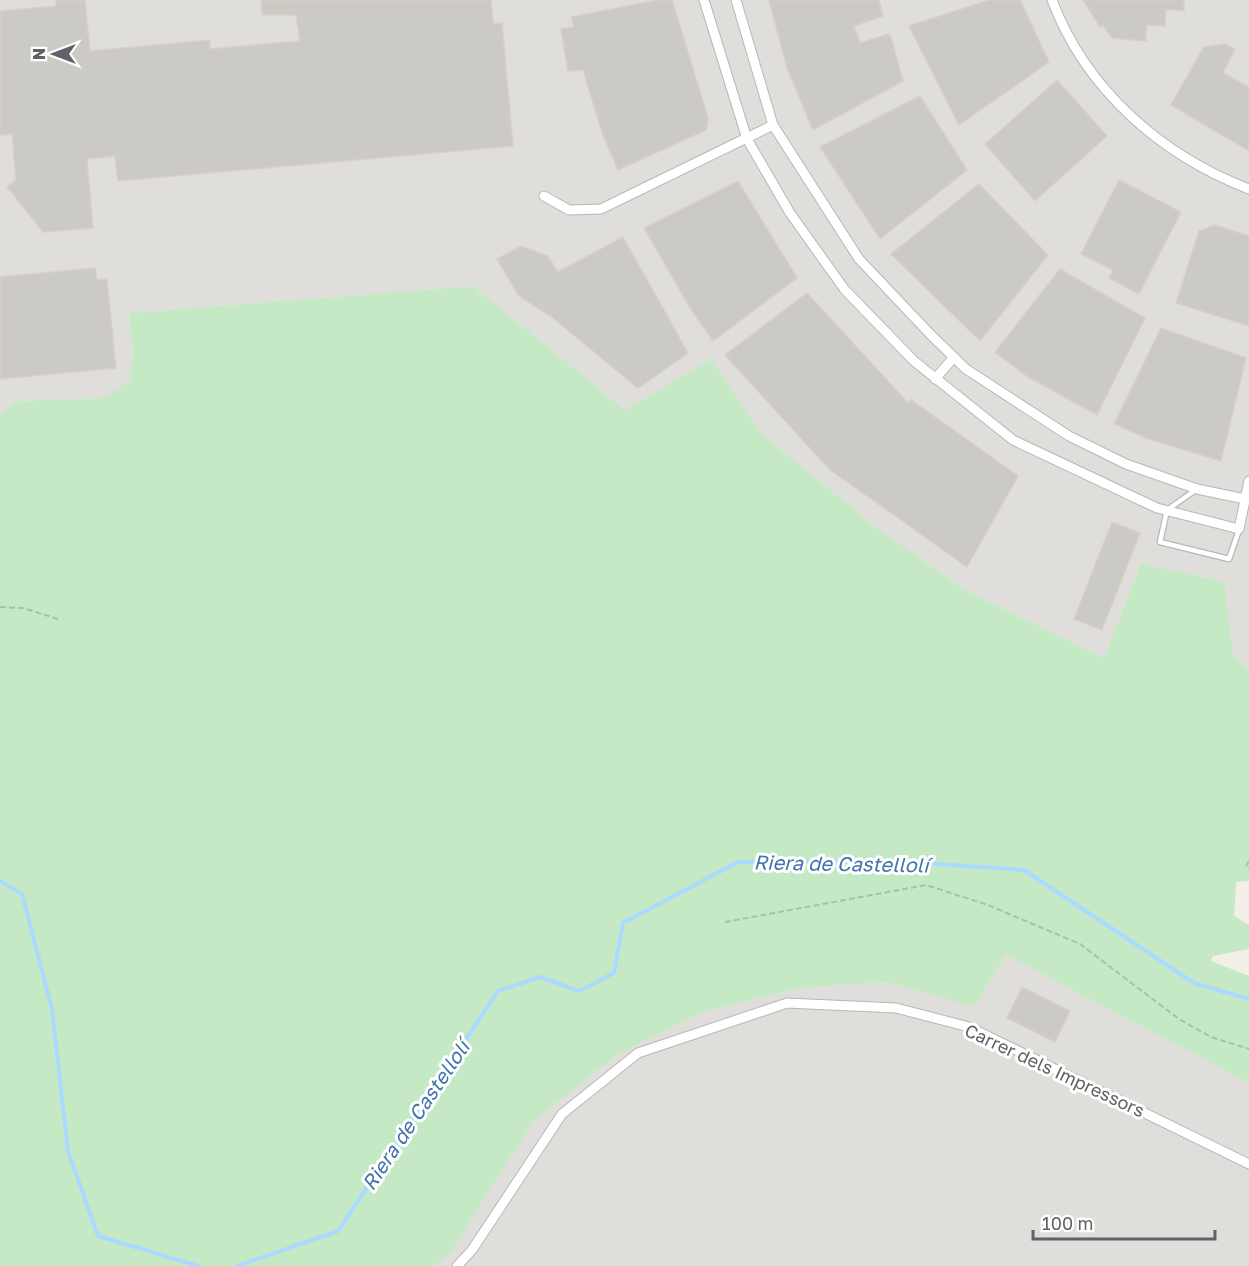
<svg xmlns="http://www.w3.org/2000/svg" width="1249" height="1266" viewBox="0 0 1249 1266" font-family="'Golos Text',sans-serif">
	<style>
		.industrial { fill: #e0deda }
		.green { fill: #c5e8c5 }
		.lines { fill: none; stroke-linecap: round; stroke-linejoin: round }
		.stream { stroke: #aadaff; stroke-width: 4 }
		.building { fill: #cccac5; stroke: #d6d1c6; stroke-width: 1.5 }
		.service-casing { stroke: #b5b8bc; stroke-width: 7 }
		.minor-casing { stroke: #b5b8bc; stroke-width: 11 }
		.path { stroke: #9cc7a9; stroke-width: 2; stroke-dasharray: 6 3; stroke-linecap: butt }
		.service { stroke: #fff; stroke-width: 4.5 }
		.minor { stroke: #fff; stroke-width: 9 }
		.labels { text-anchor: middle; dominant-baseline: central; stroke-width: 6; stroke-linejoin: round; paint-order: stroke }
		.street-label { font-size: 18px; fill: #5f6368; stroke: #fff }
		.water-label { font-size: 20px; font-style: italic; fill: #4174aa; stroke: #fff }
	</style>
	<rect width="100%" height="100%" fill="#f1efe8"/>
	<!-- industrial -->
	<path class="industrial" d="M 0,0 L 1249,0 L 1249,671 L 1233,654 L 1225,582 L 1141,563 L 1104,658 L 964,589 L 877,528 L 761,433 L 711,359 L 625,410 L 473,286 L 129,313 L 133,351 L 130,379 L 106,398 L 16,401 L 0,415 Z
		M 1006,955 L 1249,1083 L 1249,1266 L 435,1266 L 451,1252 L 533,1122 L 618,1054 L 703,1012 L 800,988 L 887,982 L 974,1007 Z"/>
	<!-- green -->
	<path class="green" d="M 473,286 L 625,410 L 711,359 L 761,433 L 877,528 L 964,589 L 1104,658 L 1141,563 L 1225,582 L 1233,654 L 1249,671 L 1249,881 L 1236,882 L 1234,916 L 1249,925 L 1249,949 L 1213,956 L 1211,961 L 1249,976 L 1249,1083 L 1006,955 L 974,1007 L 887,982 L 800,988 L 703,1012 L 618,1054 L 533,1122 L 451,1252 L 435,1266 L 0,1266 L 0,415 L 16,401 L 106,398 L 130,379 L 133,351 L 129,313 Z"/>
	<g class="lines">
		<!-- stream -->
		<path class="stream" d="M 0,881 L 22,894 L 52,1009 L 68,1151 L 98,1236 L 198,1266
			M 237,1266 L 338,1231 L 498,991 L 540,977 L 579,991 L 614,973 L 623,923 L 738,862 L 892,861 L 1024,870 L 1194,983 L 1249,999"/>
	</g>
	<!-- building -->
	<path class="building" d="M 56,0 L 85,0 L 90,51 L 210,40 L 210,49 L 300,41 L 296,15 L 262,15 L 261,0 L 491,0 L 493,24 L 502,23 L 513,146 L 118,181 L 115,156 L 87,159 L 93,228 L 43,232 L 7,187 L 16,180 L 12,134 L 0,135 L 0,11 L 56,6 Z
		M 657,0 L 672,0 L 708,118 L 706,130 L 618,170 L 603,135 L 583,70 L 568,71 L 561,29 L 574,27 L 571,17 Z
		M 769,0 L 879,0 L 883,16 L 854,26 L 860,43 L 888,34 L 891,37 L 903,81 L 813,130 L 787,68 Z
		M 989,0 L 1020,0 L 1049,62 L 959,125 L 909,26 Z
		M 1083,0 L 1184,0 L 1184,11 L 1166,9 L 1165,26 L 1146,25 L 1146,41 L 1112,38 L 1102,25 L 1100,27 Z
		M 1226,44 L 1235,49 L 1223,73 L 1249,87 L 1249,151 L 1171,105 L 1204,47 Z
		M 1057,80 L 1107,136 L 1035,201 L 985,144 Z
		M 920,96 L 967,170 L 880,239 L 820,147 Z
		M 1119,180 L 1181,212 L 1139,294 L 1109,278 L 1113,270 L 1081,254 Z
		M 738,181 L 797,278 L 713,341 L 692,311 L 644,228 Z
		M 979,184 L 1048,255 L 980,341 L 891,254 Z
		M 1215,225 L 1249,236 L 1249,326 L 1176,303 L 1199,231 Z
		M 623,237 L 688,353 L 638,388 L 553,318 L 518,295 L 497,259 L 521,246 L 548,256 L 558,272 Z
		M 95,268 L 97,280 L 107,279 L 116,368 L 0,379 L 0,277 Z
		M 1060,269 L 1145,318 L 1097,415 L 1028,377 L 995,352 Z
		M 807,293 L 908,403 L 911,400 L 1018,476 L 967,567 L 829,469 L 725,355 Z
		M 1161,328 L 1246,358 L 1221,461 L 1149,439 L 1114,424 Z
		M 1112,522 L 1140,533 L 1102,630 L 1074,619 Z
		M 1022,987 L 1070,1011 L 1055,1042 L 1007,1018 Z"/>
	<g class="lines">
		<!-- service casing -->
		<g class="service-casing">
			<path id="service" d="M 1197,489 L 1167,510 L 1160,542 L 1229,559 L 1239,530"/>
		</g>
		<!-- minor casing -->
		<g class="minor-casing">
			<path id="minor" d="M 704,0 L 747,139 L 790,213 L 845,290 L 914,361 L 1013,440 L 1157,508 L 1239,529 L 1249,481
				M 736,0 L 773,125 L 859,259 L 931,335 L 966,369 L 1069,436 L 1126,464 L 1197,489 L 1245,499
				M 1052,0 C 1086,90 1161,155 1249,189
				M 544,196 L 569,210 L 601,209 L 773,125
				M 935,379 L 954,357
				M 457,1266 L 472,1250 L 562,1114 L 638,1053 L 787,1003 L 896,1008 L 969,1027 L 1249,1164"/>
		</g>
		<!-- path -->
		<path class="path" d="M 0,607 L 23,608 L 58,619
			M 1249,861 L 1246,866 L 1249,869
			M 725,922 L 926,885 L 988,905 L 1080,944 L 1179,1019 L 1211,1037 L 1249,1049"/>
		<!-- service -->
		<use href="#service" class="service"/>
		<!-- minor -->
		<use href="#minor" class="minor"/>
	</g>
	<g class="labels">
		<!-- street labels -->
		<g class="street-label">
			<text transform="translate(1055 1070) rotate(25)">Carrer dels Impressors</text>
		</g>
		<!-- water labels -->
		<g class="water-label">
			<text transform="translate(841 863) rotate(1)">Riera de Castellolí</text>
			<text transform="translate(415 1115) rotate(-56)">Riera de Castellolí</text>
		</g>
	</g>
	<!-- north arrow -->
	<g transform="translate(54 54) rotate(270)" stroke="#ffffff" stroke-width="4.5" paint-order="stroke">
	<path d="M0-4.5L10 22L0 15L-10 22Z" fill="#5f6368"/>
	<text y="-9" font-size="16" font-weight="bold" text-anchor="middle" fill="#5f6368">N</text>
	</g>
	<!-- scale -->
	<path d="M1033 1230v9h182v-9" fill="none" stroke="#5f6368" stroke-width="3"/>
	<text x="1042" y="1230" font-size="18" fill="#5f6368" stroke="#ffffff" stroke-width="4.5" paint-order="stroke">100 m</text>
</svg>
